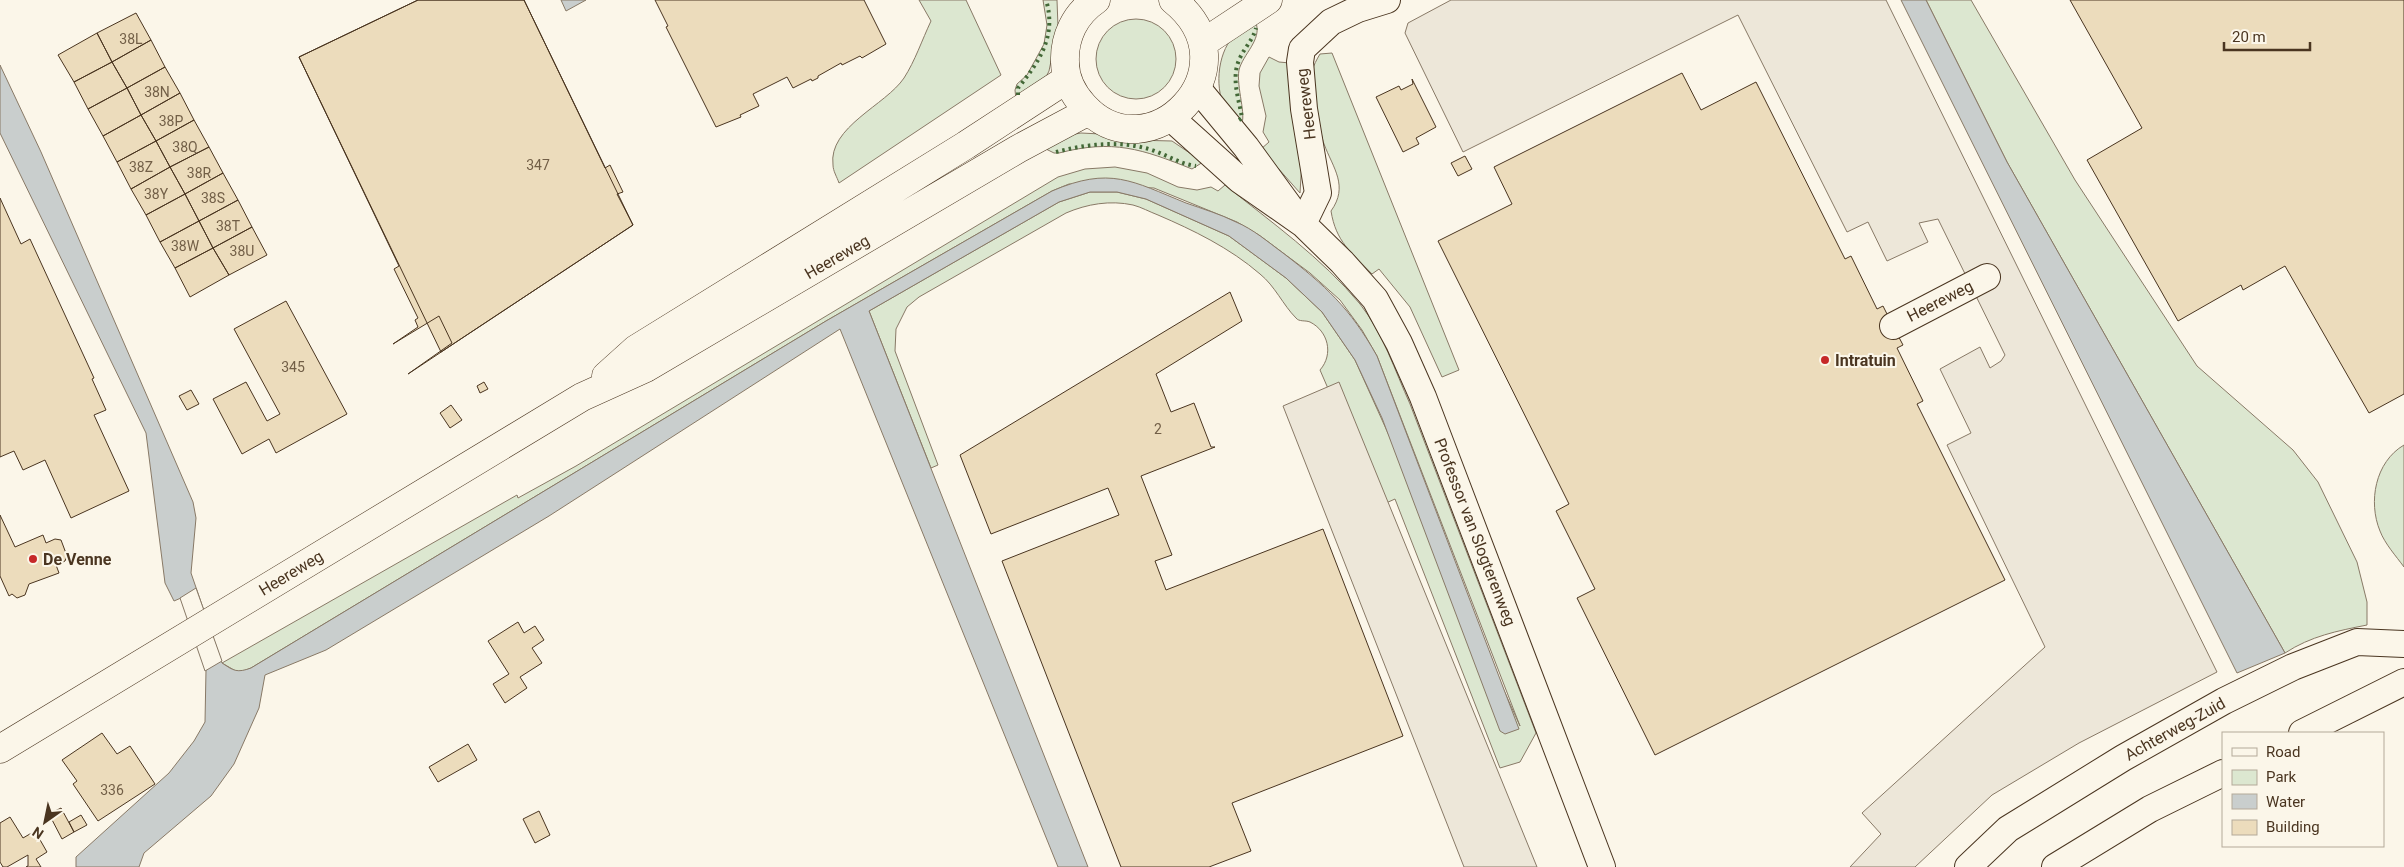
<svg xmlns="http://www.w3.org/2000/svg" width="2404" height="867" viewBox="0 0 2404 867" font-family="Roboto,sans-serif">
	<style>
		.green { fill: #dce7d0; stroke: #887966 }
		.parking { fill: #ede7d9; stroke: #887966 }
		.water { fill: #c9cecd; stroke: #887966 }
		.pier { fill: #fbf6e9; stroke: #887966 }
		.building { fill: #ecdcbc; stroke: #4a3520 }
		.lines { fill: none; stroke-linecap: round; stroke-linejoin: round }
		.street-casing { stroke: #4a3520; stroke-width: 28 }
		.primary-casing { stroke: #4a3520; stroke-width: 29 }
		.street { stroke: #fbf6e9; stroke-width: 26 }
		.primary { stroke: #fbf6e9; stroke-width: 28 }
		.hedge { stroke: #436837; stroke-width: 4; stroke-dasharray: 2.5 4; stroke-linecap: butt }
		.poi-dot { fill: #c62828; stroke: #fbf6e9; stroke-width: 2 }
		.labels { text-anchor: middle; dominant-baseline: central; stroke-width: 4; stroke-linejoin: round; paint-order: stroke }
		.number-label { font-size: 14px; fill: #725f47 }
		.street-label { font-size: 16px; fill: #4a3520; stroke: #fbf6e9 }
		.poi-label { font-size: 16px; font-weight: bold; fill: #4a3520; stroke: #fbf6e9; text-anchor: start }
	</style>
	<rect width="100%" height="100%" fill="#fbf6e9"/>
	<!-- green -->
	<path class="green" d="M 919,0 L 966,0 L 1001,75 L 839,183 C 837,177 833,171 833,165 C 828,127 886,105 904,78 C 915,61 922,40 931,21 Z
		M 1043,0 L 1057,0 L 1058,27 L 1049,71 L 1045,79 L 1016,100 L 1015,90 L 1017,84 L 1027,75 L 1044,44 L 1047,25 Z
		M 1926,0 L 1971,0 L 2075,180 L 2197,366 L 2293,450 L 2318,482 L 2357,562 L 2367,602 L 2367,625 C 2337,631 2311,636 2285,653 L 2007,162 Z
		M1096 59a40 40 0 1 1 80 0a40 40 0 1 1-80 0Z
		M 1256,23 C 1262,40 1243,54 1239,70 C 1236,87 1247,116 1241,125 C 1237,120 1231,116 1227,111 C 1214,92 1217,54 1233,37 C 1239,31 1249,27 1256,23 Z
		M 1332,53 L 1459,370 L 1442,377 L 1410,307 L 1379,269 L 1372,274 C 1351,252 1336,242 1331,211 C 1349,186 1333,168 1324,144 C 1320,133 1310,82 1312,72 C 1313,66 1317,59 1320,54 Z
		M 1269,57 L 1279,62 L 1290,63 L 1302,160 L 1300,193 L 1261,149 L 1269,142 L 1263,132 L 1266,116 L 1259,86 L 1260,73 Z
		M 1081,133 L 1101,134 L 1133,140 L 1172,141 L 1203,162 L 1192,169 C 1142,149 1113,139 1059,153 L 1054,153 L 1046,149 L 1069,135 Z
		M 1115,167 L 1147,173 L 1178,187 L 1197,190 L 1211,187 L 1218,191 L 1225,185 C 1271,222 1322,258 1360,304 C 1383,333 1395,371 1410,404 L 1536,733 L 1520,762 L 1500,768 L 1395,499 L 1386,503 L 1333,400 L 1320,370 C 1334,354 1328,331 1310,322 C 1305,320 1299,322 1296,318 C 1283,305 1275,286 1260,274 C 1230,248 1193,230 1158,215 C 1150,212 1141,207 1133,205 C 1110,200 1087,204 1066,213 L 919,297 L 907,307 L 896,329 L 895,351 L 938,465 L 931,468 L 869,311 L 1059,202 L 1090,192 L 1117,192 L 1146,199 L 1229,236 L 1286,278 L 1322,312 L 1355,360 L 1520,726 L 1377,356 L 1362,330 L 1340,300 L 1310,273 L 1259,235 L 1237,222 L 1154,188 L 1069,184 L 1052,191 L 826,321 L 251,668 L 239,673 L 222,663 L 517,495 L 518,498 L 576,466 L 1058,177 L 1085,169 Z
		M 2404,445 L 2404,567 C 2396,556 2385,544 2380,531 C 2368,502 2375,462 2404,445 Z"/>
	<!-- parking -->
	<path class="parking" d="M 1451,0 L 1886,0 L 2217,672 L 2079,743 L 1992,795 L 1915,867 L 1850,867 L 1881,834 L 1862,813 L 2045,647 L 1947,445 L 1971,433 L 1940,369 L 1980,347 L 1990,368 L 2001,361 L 2005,355 L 1938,219 L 1919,223 L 1928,242 L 1887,261 L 1868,222 L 1847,232 L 1738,15 L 1463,152 L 1405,33 L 1408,23 Z
		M 1339,382 L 1537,867 L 1464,867 L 1283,406 Z"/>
	<!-- water -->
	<path class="water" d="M 561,0 L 586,0 L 566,11 Z
		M 1901,0 L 1926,0 L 2007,162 L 2285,653 L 2237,673 Z
		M 0,65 L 41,152 L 193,502 L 196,518 L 191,573 L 222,663 C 234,671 237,673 251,668 L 826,321 L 1052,191 C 1110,166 1132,181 1186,203 C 1203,209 1220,214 1236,222 C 1253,229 1268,242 1283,253 C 1326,286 1350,308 1377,356 L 1519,729 L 1505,734 L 1500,731 L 1382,418 L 1355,360 L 1322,312 L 1286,278 L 1229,236 L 1146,199 L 1117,192 L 1090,192 L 1059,202 L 869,311 L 1088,867 L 1058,867 L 840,329 L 549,516 L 326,650 L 265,675 L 259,708 L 234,764 L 211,796 L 144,853 L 139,867 L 76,867 L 76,857 L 169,773 L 194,741 L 205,722 L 206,670 L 181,598 L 174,601 L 165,583 L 146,433 L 0,133 Z"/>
	<!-- pier -->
	<path class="pier" d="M 196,588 L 222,661 L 205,671 L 180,598 Z"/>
	<!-- building -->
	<path class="building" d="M 418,0 L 524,0 L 605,168 L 610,165 L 623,192 L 617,194 L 633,225 L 408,374 L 452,343 L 439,316 L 393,344 L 418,327 L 415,320 L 418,318 L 394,269 L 399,266 L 299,57 Z
		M 418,0 L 524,0 L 633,225 L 441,352 L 299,57 Z
		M 655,0 L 864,0 L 886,44 L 862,58 L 860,56 L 842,65 L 841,63 L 818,76 L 818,78 L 812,81 L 811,79 L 793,88 L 787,77 L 753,94 L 759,106 L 740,115 L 741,117 L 716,127 L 666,27 L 668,26 Z
		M 2070,0 L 2404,0 L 2404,394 L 2369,413 L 2285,266 L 2243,290 L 2241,285 L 2178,321 L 2087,160 L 2142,128 Z
		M 136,13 L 151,40 L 112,62 L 97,33 Z
		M 97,33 L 112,62 L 74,82 L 58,55 Z
		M 151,40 L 165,67 L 127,88 L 112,62 Z
		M 112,62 L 127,88 L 88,109 L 74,82 Z
		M 165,67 L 180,93 L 141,115 L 127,88 Z
		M 1682,73 L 1701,110 L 1756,82 L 1845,259 L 1851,256 L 1877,309 L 1883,306 L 1893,326 L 1903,345 L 1897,348 L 1923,401 L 1917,404 L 2005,580 L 1655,755 L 1577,598 L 1595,589 L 1556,511 L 1569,504 L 1438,241 L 1512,204 L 1494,167 Z
		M 1412,79 L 1436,127 L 1416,138 L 1419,144 L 1403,152 L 1376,97 L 1399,86 L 1401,90 L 1413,84 Z
		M 127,88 L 141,115 L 103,136 L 88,109 Z
		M 180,93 L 194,120 L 156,141 L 141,115 Z
		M 141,115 L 156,141 L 117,162 L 103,136 Z
		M 194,120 L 209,147 L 170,167 L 156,141 Z
		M 156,141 L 170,167 L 131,189 L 117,162 Z
		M 209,147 L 223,173 L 185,194 L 170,167 Z
		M 1465,156 L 1472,169 L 1458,176 L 1451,163 Z
		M 170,167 L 185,194 L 146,215 L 131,189 Z
		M 223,173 L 238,200 L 199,221 L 185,194 Z
		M 185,194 L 199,221 L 160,242 L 146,215 Z
		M 0,198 L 21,244 L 30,239 L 94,378 L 92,379 L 106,410 L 94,415 L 129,491 L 71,518 L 45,460 L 23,470 L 14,451 L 0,457 Z
		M 238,200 L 252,227 L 213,248 L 199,221 Z
		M 199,221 L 213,248 L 175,268 L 160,242 Z
		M 252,227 L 267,255 L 229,275 L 213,248 Z
		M 213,248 L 229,275 L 190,297 L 175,268 Z
		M 1230,292 L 1242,321 L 1156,374 L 1171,412 L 1194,403 L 1211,447 L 1215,447 L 1141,476 L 1172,555 L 1155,561 L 1166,590 L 1323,529 L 1403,736 L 1232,803 L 1251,851 L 1209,867 L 1121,867 L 1002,561 L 1119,515 L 1108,488 L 991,534 L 960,455 Z
		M 286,301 L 347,414 L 276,453 L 269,439 L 242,454 L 213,399 L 246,382 L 267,421 L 280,414 L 234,329 Z
		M 484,382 L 488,389 L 480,393 L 477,386 Z
		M 191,390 L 199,404 L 187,410 L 179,396 Z
		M 451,405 L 462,420 L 450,428 L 440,413 Z
		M 0,515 L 15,547 L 43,535 L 46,543 L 55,539 L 61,540 L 67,556 L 65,561 L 56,565 L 59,573 L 29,584 L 25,595 L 17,598 L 12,594 L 9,596 L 0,576 Z
		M 518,622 L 524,633 L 535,626 L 544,640 L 532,648 L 542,663 L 520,677 L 527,688 L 505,703 L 493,684 L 509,674 L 488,641 Z
		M 102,733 L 117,754 L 130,746 L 155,784 L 98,821 L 73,784 L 77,781 L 62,760 Z
		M 468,744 L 477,760 L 438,782 L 429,767 Z
		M 61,808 L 74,832 L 62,839 L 49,814 Z
		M 539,811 L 550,835 L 535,843 L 523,819 Z
		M 81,815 L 87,825 L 74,832 L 69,822 Z
		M 10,817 L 23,838 L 35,831 L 47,852 L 36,859 L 41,867 L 26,867 L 28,866 L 28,855 L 7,867 L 3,867 L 0,862 L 0,823 Z"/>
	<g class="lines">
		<!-- street casing -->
		<g class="street-casing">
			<path id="street" d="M 1198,89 L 1246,147 L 1289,206
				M 1171,118 L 1240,180 L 1303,224 L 1342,262 L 1375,299 L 1399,343 L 1423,397 L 1602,867
				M 1303,224 L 1318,193 L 1304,109 L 1300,62 L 1302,49 L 1331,22 L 1358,9 L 1387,0
				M 1893,326 L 1987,277
				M 2302,733 L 2404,682
				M 1968,867 L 2008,829 L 2123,758 L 2224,701 L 2293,667 L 2357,642 L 2404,644
				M 2055,867 L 2150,809 L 2223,773"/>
		</g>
		<!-- primary casing -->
		<g class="primary-casing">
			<path id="primary" d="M 1096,0 C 1075,14 1064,37 1065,62 C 1065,78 1073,94 1084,106 C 1149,177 1258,68 1173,0
				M 1203,43 L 1268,0
				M 606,376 L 636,349 L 966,145 L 1067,79
				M 0,749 L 582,397 L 646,368 L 1018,149 L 1089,111"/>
		</g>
		<!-- street -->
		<use href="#street" class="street"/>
		<!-- primary -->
		<use href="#primary" class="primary"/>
		<!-- hedge -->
		<path class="hedge" d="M 1018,95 L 1018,88 C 1039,62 1057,36 1046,0
			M 1239,120 L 1242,118 C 1239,99 1231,79 1239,60 C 1244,48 1253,40 1256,28
			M 1056,152 C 1087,144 1120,140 1152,150 C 1167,155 1180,164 1196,166"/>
	</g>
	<!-- markers -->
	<g class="poi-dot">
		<circle cx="1825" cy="360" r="5"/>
		<circle cx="33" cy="559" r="5"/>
	</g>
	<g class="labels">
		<!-- number labels -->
		<g class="number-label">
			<text x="131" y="39">38L</text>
			<text x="157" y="92">38N</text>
			<text x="171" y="121">38P</text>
			<text x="185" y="147">38Q</text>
			<text x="538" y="165">347</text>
			<text x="141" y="167">38Z</text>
			<text x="199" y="173">38R</text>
			<text x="156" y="194">38Y</text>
			<text x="213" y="198">38S</text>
			<text x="228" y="226">38T</text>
			<text x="185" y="246">38W</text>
			<text x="242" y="251">38U</text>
			<text x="293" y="367">345</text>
			<text x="1158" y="429">2</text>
			<text x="112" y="790">336</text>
		</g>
		<!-- street labels -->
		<g class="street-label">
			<text transform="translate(1306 104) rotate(-97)">Heereweg</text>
			<text transform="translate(837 257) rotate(-30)">Heereweg</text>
			<text transform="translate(1940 301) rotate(-27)">Heereweg</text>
			<text transform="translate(1475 532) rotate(69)">Professor van Slogterenweg</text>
			<text transform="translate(291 573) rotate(-31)">Heereweg</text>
			<text transform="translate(2175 729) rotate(-29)">Achterweg-Zuid</text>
		</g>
		<!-- poi labels -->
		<g class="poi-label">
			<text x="1835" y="360">Intratuin</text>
			<text x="43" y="559">De Venne</text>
		</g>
	</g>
	<!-- legend -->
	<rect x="2222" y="732" width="162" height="115" fill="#fbf6e9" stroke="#b4a999"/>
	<rect x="2232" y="748" width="25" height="8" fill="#fbf6e9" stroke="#b4a999"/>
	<text x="2266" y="757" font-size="15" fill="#4a3520">Road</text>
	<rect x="2232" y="770" width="25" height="15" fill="#dce7d0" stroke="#b4a999"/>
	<text x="2266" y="782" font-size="15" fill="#4a3520">Park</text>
	<rect x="2232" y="794" width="25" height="15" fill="#c9cecd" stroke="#b4a999"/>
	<text x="2266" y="807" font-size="15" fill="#4a3520">Water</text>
	<rect x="2232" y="820" width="25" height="15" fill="#ecdcbc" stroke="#b4a999"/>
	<text x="2266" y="832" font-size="15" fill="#4a3520">Building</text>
	<!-- north arrow -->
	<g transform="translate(45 822) rotate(213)" stroke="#fbf6e9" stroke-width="4" paint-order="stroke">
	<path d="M0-4L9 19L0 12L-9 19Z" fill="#4a3520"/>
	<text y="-8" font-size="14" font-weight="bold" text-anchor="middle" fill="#4a3520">N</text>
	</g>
	<!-- scale -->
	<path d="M2224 42v8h86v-8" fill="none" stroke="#4a3520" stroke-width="2.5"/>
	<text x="2232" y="42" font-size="15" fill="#4a3520" stroke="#fbf6e9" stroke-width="4" paint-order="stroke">20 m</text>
</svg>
